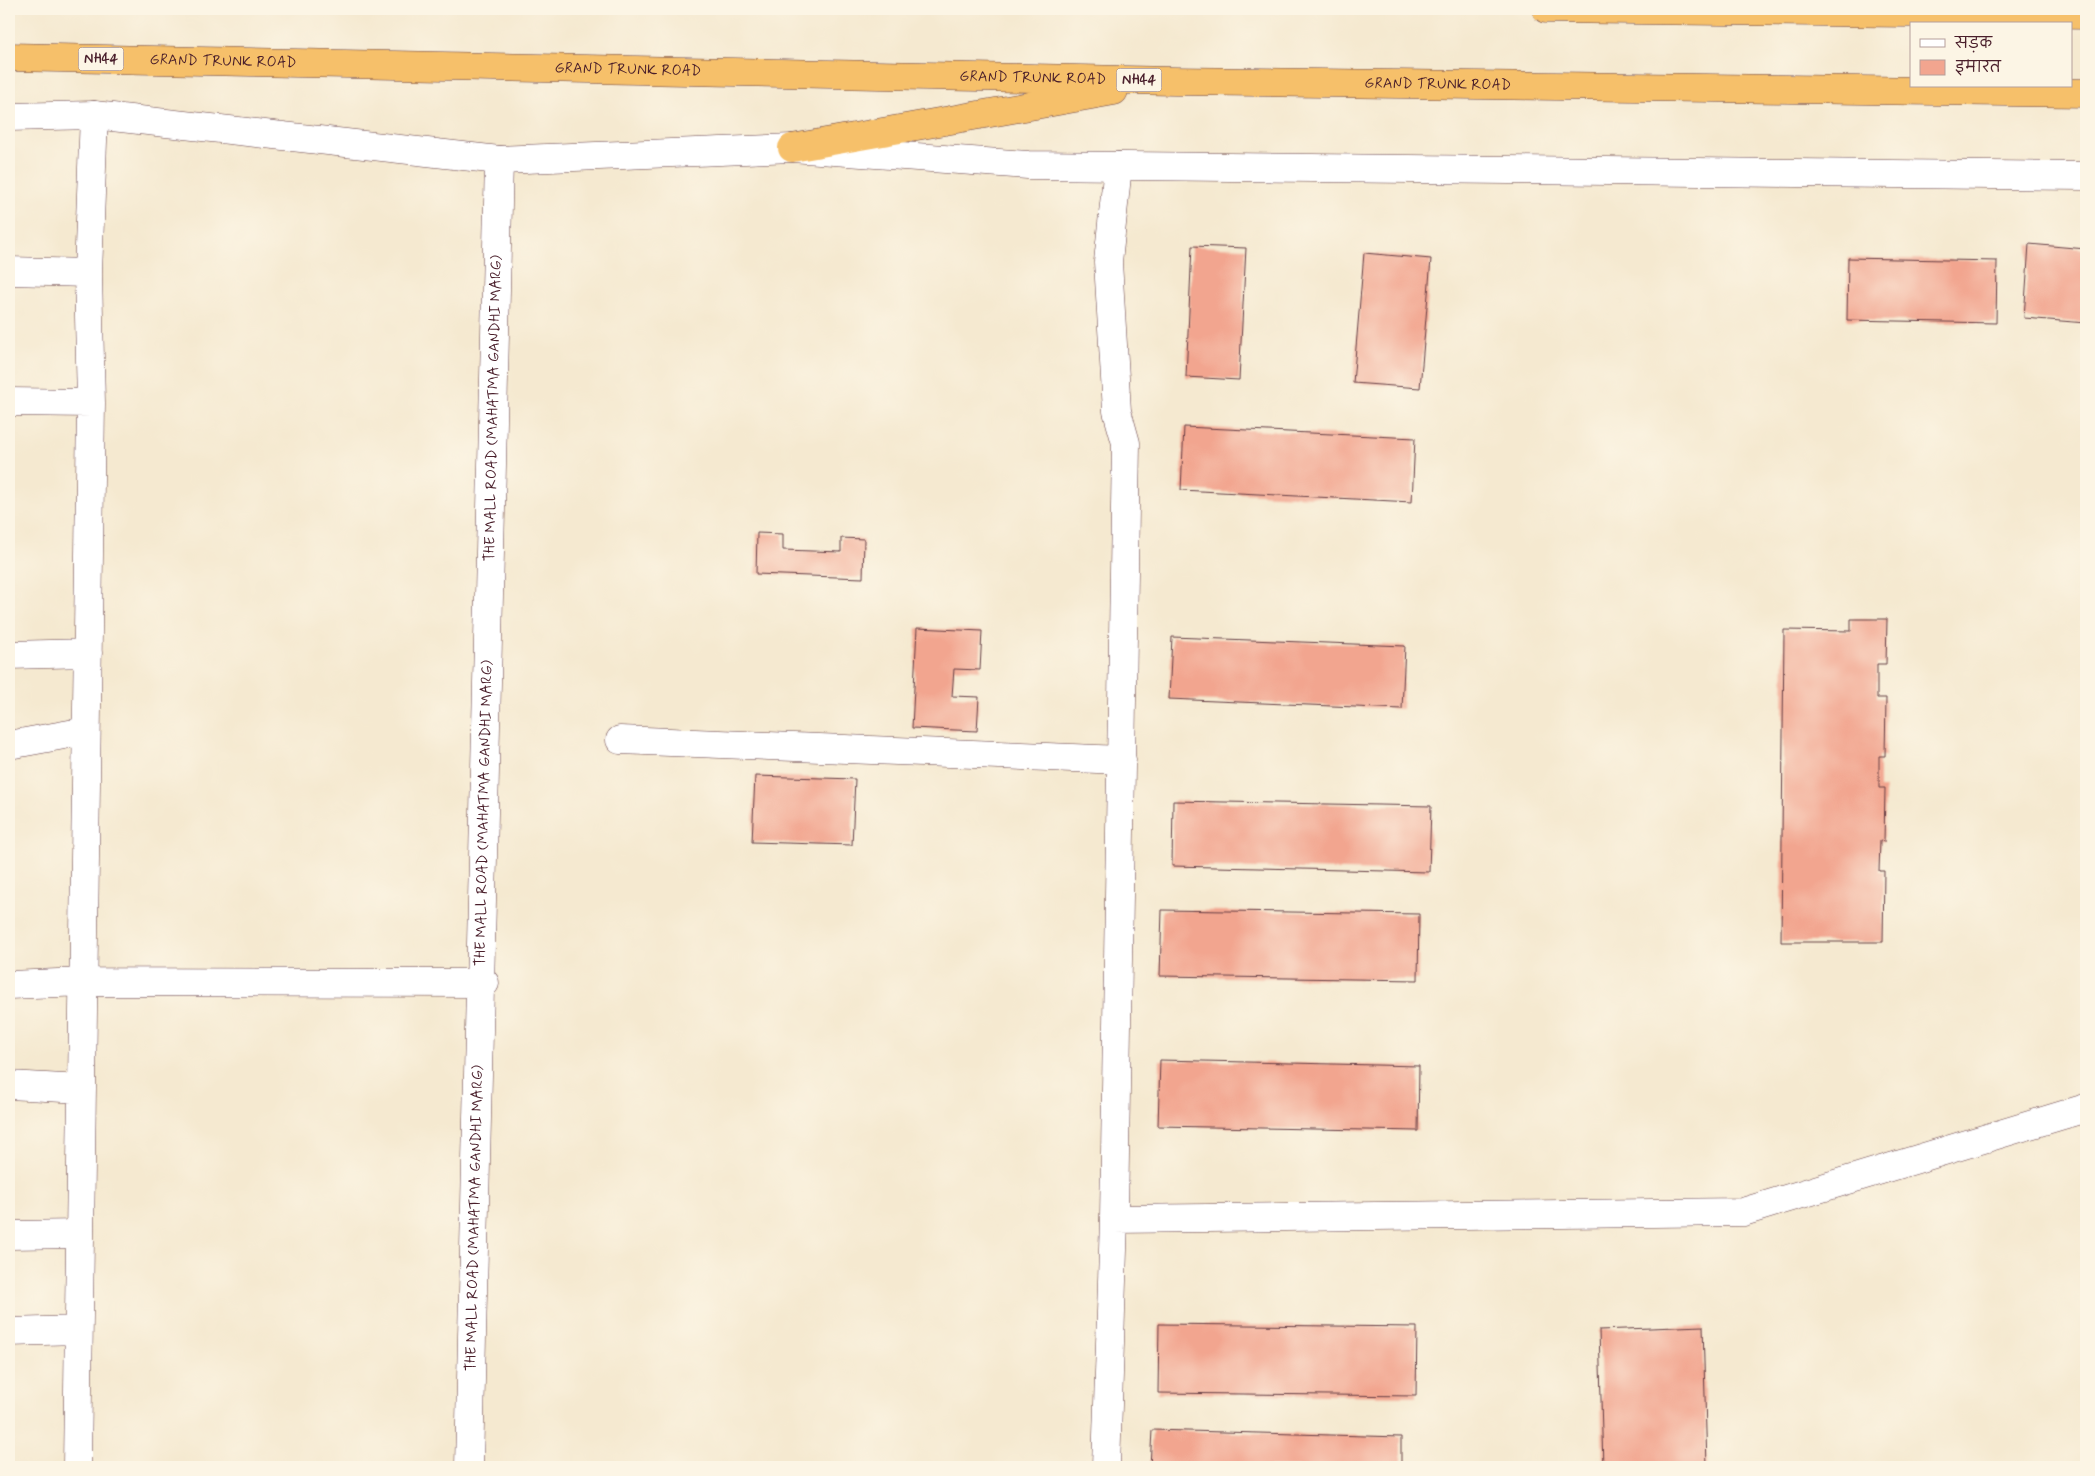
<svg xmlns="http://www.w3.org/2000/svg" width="2095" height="1476" viewBox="0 0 2095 1476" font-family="Mynerve,'Playpen Sans Deva',sans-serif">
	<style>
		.building { fill: #f2a58f }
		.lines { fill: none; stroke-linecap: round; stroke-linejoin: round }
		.minor-casing { stroke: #643d44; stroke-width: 29 }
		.tertiary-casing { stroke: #643d44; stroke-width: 29 }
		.trunk-casing { stroke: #643d44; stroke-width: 29 }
		.minor { stroke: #fff; stroke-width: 28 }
		.tertiary { stroke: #fff; stroke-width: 28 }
		.trunk { stroke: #f6c06b; stroke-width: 28 }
		.labels { text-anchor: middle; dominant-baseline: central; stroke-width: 4.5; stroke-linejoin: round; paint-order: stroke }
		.shield { fill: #fcf5e5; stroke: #7f5f63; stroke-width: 1 }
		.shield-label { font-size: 14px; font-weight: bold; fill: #4a1f2b }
		.street-label { font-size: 15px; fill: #4a1f2b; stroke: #fcf5e5 }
	</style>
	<rect width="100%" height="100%" fill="#fcf5e5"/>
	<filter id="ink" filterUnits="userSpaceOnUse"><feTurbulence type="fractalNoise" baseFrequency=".02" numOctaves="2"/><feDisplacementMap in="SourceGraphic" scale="10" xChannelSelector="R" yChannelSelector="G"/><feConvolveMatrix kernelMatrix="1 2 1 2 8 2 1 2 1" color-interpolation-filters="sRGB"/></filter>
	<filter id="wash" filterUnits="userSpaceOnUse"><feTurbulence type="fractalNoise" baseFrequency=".0096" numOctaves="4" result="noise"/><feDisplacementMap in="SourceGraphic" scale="20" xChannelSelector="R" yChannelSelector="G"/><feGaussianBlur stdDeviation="1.12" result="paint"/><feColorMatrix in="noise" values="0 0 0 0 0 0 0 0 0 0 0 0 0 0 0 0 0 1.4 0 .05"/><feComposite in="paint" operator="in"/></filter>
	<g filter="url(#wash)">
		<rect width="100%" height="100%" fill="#f5e9d0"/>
		<g id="blocks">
			<!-- building -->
			<path class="building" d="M 2029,244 L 2086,249 L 2086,323 L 2024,318 Z
				M 1192,246 L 1246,248 L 1239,380 L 1186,377 Z
				M 1364,253 L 1431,259 L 1420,388 L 1353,383 Z
				M 1848,258 L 1997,261 L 1996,323 L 1847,320 Z
				M 1184,427 L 1415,438 L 1412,502 L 1181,490 Z
				M 757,533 L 783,534 L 783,550 L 841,552 L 841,538 L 864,539 L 863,578 L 756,574 Z
				M 1851,619 L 1887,619 L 1886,664 L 1877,664 L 1877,698 L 1886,698 L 1885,756 L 1879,756 L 1879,788 L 1885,788 L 1884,842 L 1880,841 L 1879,871 L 1884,871 L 1883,942 L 1781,942 L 1784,630 L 1851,631 Z
				M 917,628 L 982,631 L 980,670 L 954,669 L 952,696 L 979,697 L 977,731 L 912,728 Z
				M 1172,637 L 1405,646 L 1402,709 L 1169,699 Z
				M 755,776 L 855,779 L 852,845 L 752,842 Z
				M 1173,801 L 1431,806 L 1429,872 L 1172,866 Z
				M 1162,910 L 1419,914 L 1418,980 L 1160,976 Z
				M 1160,1060 L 1419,1066 L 1418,1131 L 1158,1126 Z
				M 1159,1324 L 1417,1327 L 1416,1396 L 1158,1393 Z
				M 1703,1326 L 1707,1467 L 1603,1467 L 1599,1330 Z
				M 1152,1430 L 1401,1437 L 1401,1467 L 1150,1467 Z"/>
		</g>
	</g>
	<g filter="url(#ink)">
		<use href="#blocks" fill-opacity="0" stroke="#643d44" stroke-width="1"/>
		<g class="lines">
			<!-- minor casing -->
			<g class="minor-casing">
				<path id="minor" d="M 9,271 L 88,273
					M 9,402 L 91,403
					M 9,655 L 88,653
					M 620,740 L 1122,760
					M 9,745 L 86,731
					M 9,985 L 83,982 L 485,983
					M 9,1085 L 82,1089
					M 1114,1219 L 1743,1212 L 2086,1108
					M 9,1235 L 80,1234
					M 9,1332 L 78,1330
					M 77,1467 L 91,403 L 88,273 L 94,115
					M 1106,1467 L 1114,1219 L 1126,443 L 1117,411 L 1108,262 L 1118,166"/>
			</g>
			<!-- tertiary casing -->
			<g class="tertiary-casing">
				<g id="tertiary">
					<path d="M 9,117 L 94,115 L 499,160 L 792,148 L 1028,165 L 2086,176"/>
					<path id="s1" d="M 469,1467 L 499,160"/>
				</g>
			</g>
			<!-- trunk casing -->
			<g class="trunk-casing">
				<g id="trunk">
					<path d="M 1546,9 L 2086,15"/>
					<path id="s2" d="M 9,57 L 1174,81 L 2086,93"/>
					<path d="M 792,148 L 1114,91"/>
				</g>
			</g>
			<!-- minor -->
			<use href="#minor" class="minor"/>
			<!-- tertiary -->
			<use href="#tertiary" class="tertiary"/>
			<!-- trunk -->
			<use href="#trunk" class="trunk"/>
		</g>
	</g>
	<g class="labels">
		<!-- shield labels -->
		<g class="shield">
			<rect x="78.5" y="47.5" width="45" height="23" rx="4"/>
			<rect x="1116.5" y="68.5" width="45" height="23" rx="4"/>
		</g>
		<g class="shield-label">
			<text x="101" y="59">NH44</text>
			<text x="1139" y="80">NH44</text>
		</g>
		<!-- street labels -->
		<g class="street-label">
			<text stroke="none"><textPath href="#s2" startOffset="214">GRAND TRUNK ROAD</textPath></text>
			<text stroke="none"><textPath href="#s2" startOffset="619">GRAND TRUNK ROAD</textPath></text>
			<text stroke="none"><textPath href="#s2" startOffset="1024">GRAND TRUNK ROAD</textPath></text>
			<text stroke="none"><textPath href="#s2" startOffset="1429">GRAND TRUNK ROAD</textPath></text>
			<text stroke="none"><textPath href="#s1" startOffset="1059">THE MALL ROAD (MAHATMA GANDHI MARG)</textPath></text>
			<text stroke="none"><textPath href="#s1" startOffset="654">THE MALL ROAD (MAHATMA GANDHI MARG)</textPath></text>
			<text stroke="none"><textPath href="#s1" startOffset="249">THE MALL ROAD (MAHATMA GANDHI MARG)</textPath></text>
		</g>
	</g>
	<!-- margin -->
	<rect width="2095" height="1476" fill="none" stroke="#fcf5e5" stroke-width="30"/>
	<!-- legend -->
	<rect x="1910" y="22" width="162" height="65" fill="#fcf5e5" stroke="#b59f9b"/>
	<rect x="1920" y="39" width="25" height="8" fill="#ffffff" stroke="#b59f9b"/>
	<text x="1955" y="48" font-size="15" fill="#4a1f2b">सड़क</text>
	<rect x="1920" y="60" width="25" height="15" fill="#f2a58f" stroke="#b59f9b"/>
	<text x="1955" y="72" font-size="15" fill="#4a1f2b">इमारत</text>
</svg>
